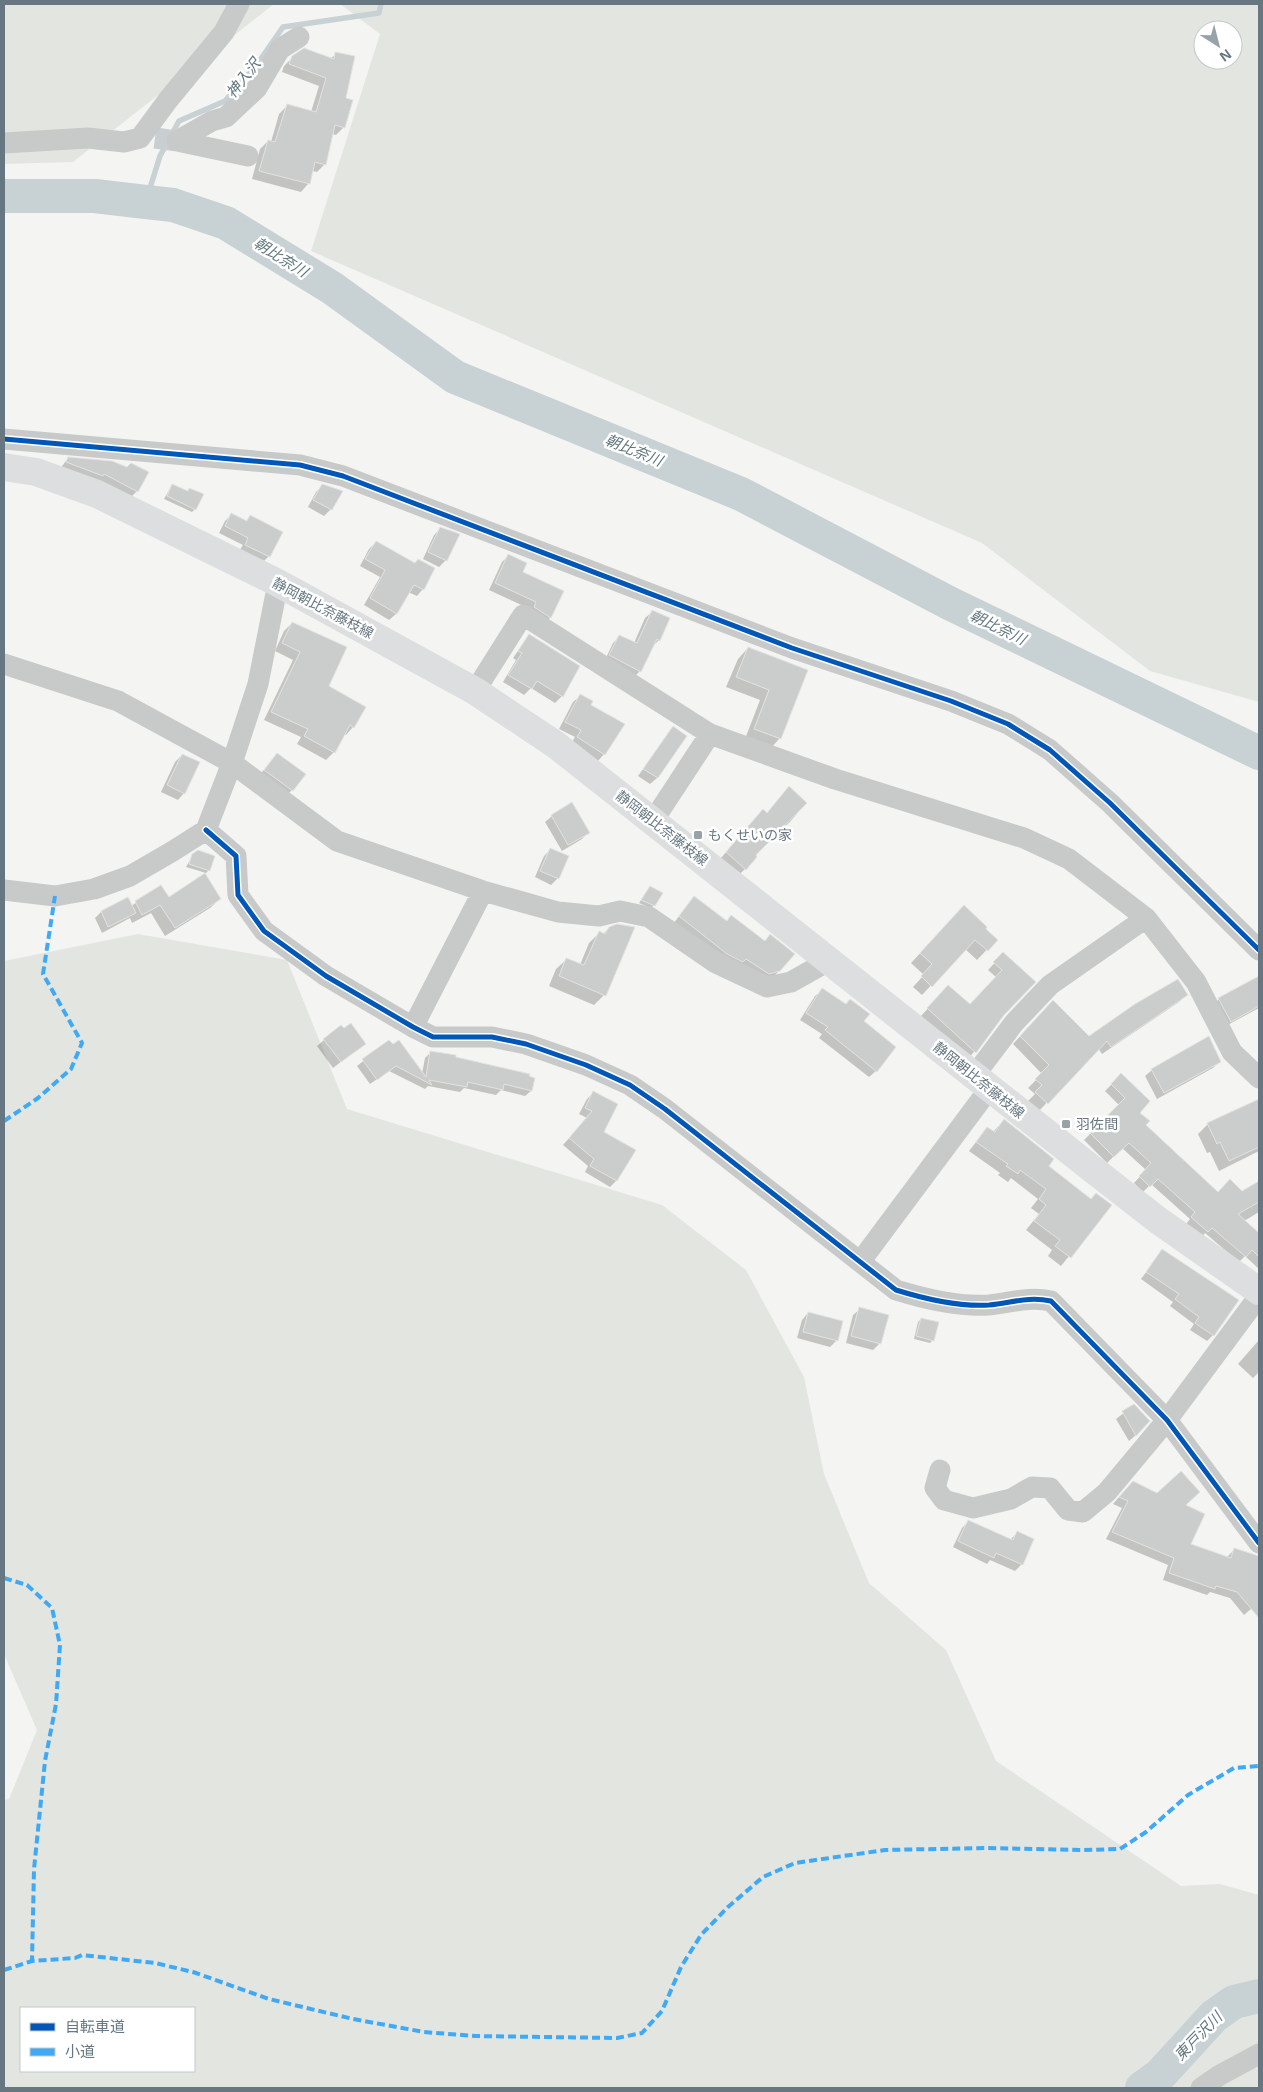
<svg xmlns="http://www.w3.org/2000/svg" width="1263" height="2092" viewBox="0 0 1263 2092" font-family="Helvetica,'Noto Sans JP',sans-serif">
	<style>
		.green { fill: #e3e6e0; fill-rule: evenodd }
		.shadow { fill: #0003 }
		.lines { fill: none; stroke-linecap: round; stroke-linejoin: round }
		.stream { stroke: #c8d1d3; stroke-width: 5.5 }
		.river { stroke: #c8d1d3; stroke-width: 34 }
		.building { fill: #cbcdcd; stroke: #e3e3e2 }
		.street-tunnel { stroke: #c9ced1; stroke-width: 21; stroke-dasharray: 21 11; stroke-linecap: butt }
		.street { stroke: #c8caca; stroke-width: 21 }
		.secondary { stroke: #dddedf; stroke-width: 28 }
		.quiet { stroke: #3fa9f5; stroke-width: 4; stroke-dasharray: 8 4; stroke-linecap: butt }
		.cycleway-casing { stroke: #fff; stroke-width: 8 }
		.cycleway { stroke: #0057b8; stroke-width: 5 }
		.poi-dot { fill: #98a3a9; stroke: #fff; stroke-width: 2 }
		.labels { text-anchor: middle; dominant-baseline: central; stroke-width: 5; stroke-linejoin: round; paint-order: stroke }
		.street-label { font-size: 14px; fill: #667781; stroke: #fff }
		.poi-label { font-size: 14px; fill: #667781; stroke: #fff; text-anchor: start }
		.water-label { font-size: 15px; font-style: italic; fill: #62787e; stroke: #fff }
	</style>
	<rect width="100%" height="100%" fill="#f4f4f3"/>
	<!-- green -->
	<path class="green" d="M 4,4 L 274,4 L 73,162 L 4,164 Z
		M 340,4 L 1259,4 L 1259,702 L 1150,671 L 982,543 L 311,251 L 380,34 ZM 1203,30 L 1233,30 L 1233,60 L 1203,60 Z
		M 138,934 L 287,960 L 347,1109 L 662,1205 L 746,1270 L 804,1377 L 824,1474 L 869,1583 L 946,1650 L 996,1761 L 1181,1886 L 1220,1884 L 1259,1895 L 1259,2088 L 4,2088 L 4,1800 L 9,1799 L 37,1730 L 4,1654 L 4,961 ZM 21,2008 L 194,2008 L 194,2071 L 21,2071 Z"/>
	<!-- shadow -->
	<path class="shadow" d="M 336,54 L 345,99 L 344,127 L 336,135 L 332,134 L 325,164 L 317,172 L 312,171 L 308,184 L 301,192 L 252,179 L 260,149 L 268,141 L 271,142 L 279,114 L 287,106 L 311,112 L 319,86 L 282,72 L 284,66 L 293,57 L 330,59 Z
		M 68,458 L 112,462 L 137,491 L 130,498 L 60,469 Z
		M 172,485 L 187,492 L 190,489 L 195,509 L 192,512 L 164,499 Z
		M 323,485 L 331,509 L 324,516 L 308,507 L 316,492 Z
		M 232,514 L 246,521 L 250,517 L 281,532 L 269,556 L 262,563 L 239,551 L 243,545 L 219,533 L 225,521 Z
		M 441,528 L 446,560 L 439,567 L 423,559 L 434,535 Z
		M 376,542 L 423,589 L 417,596 L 408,592 L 396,614 L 389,620 L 364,605 L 380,577 L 360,566 L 369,549 Z
		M 509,555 L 550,618 L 544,624 L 530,609 L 489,590 L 502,562 Z
		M 652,612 L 659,640 L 652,647 L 640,671 L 633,678 L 604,662 L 613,643 L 620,636 L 634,643 L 645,618 Z
		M 292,623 L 327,687 L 353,727 L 346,735 L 344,734 L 334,752 L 326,760 L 297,744 L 301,737 L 264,720 L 293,660 L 275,651 L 284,631 Z
		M 529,635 L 562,696 L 555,703 L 531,688 L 524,695 L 503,682 L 516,660 L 513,658 Z
		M 748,648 L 806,671 L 780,738 L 770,749 L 745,739 L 760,700 L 726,687 L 738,659 Z
		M 580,696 L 589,705 L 604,754 L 598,761 L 571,744 L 575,737 L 559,729 L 573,702 Z
		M 673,728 L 685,736 L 657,778 L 650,784 L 638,776 Z
		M 277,754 L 292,790 L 285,797 L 258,777 Z
		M 182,755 L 184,793 L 178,800 L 161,792 L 175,762 Z
		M 806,803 L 790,822 L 750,859 L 745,869 L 739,875 L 720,859 L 757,817 Z
		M 552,816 L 588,832 L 582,839 L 562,851 L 545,822 Z
		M 550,850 L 558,878 L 551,885 L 535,877 L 544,856 Z
		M 193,855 L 209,870 L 206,873 L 186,867 Z
		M 161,887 L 168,898 L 220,899 L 210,908 L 165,936 L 151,913 L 132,923 L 130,918 L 102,933 L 95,918 L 101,912 L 128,899 L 131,906 Z
		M 650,887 L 654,905 L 651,908 L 639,903 Z
		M 694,897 L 779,971 L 772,978 L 761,980 L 673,924 Z
		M 954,917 L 984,929 L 996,940 L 977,960 L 965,949 L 922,995 L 913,987 L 924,975 L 911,963 Z
		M 609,928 L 604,995 L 594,1005 L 549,986 L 556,969 L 567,959 L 580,965 L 589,943 L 599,933 L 603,934 Z
		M 1003,954 L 1003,1015 L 969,1058 L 921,1016 L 942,993 L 970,1006 L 997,978 L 988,970 Z
		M 1259,977 L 1259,1008 L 1224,1027 L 1212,1006 L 1219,999 Z
		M 822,990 L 862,1022 L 876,1071 L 869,1077 L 819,1038 L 822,1034 L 800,1020 L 815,996 Z
		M 1187,994 L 1179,1002 L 1102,1054 L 1098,1048 L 1039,1111 L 1028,1101 L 1035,1094 L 1028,1088 L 1042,1074 L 1013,1044 L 1045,1009 L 1089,1038 Z
		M 324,1040 L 364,1044 L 333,1068 L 317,1046 Z
		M 389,1041 L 422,1074 L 425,1058 L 431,1052 L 531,1091 L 525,1096 L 501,1090 L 496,1095 L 464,1088 L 460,1092 L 428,1086 L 425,1089 L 389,1071 L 370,1084 L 357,1066 Z
		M 1220,1061 L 1213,1068 L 1157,1099 L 1145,1076 L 1152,1070 Z
		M 1121,1075 L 1145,1125 L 1218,1193 L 1242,1193 L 1257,1184 L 1259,1188 L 1259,1212 L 1244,1221 L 1259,1235 L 1259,1269 L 1245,1256 L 1239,1262 L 1205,1233 L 1201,1238 L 1186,1224 L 1190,1219 L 1151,1184 L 1143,1192 L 1134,1183 L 1146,1170 L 1122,1148 L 1107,1163 L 1084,1140 L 1119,1105 L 1105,1091 Z
		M 593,1093 L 602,1132 L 616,1181 L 610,1187 L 585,1172 L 588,1166 L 563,1145 L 587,1118 L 579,1114 L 587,1099 Z
		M 1259,1100 L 1259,1151 L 1219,1171 L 1210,1152 L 1207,1153 L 1198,1134 L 1208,1124 Z
		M 1004,1120 L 1047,1166 L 1091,1200 L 1110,1205 L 1061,1266 L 1048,1256 L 1052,1250 L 1026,1230 L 1039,1214 L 1031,1208 L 1038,1199 L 1011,1178 L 1008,1182 L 998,1175 L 1000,1173 L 969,1151 L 987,1128 L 993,1132 Z
		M 1162,1251 L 1213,1335 L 1207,1341 L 1190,1330 L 1194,1324 L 1170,1306 L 1173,1302 L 1141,1279 Z
		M 860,1309 L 880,1343 L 873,1350 L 846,1343 L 853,1315 Z
		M 808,1313 L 837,1340 L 830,1347 L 797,1338 L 802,1320 Z
		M 921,1319 L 933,1340 L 930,1343 L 914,1339 L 918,1322 Z
		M 1259,1340 L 1259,1372 L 1253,1378 L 1238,1364 Z
		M 1134,1405 L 1136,1435 L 1129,1441 L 1116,1419 Z
		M 1126,1489 L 1185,1505 L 1189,1545 L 1227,1557 L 1234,1550 L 1251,1555 L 1259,1567 L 1259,1602 L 1244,1615 L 1230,1598 L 1210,1592 L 1207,1595 L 1163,1580 L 1168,1565 L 1106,1539 L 1122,1508 L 1113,1504 Z
		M 969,1521 L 1010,1540 L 1017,1533 L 1022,1564 L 1015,1571 L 990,1560 L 987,1564 L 953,1547 L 962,1528 Z"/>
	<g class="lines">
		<!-- stream -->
		<path class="stream" d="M 137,201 L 150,188 L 160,156 L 179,121 L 225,101 L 258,63 L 283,27 L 379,13 L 381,4"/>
		<!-- river -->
		<path class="river" d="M 4,196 L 95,196 L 137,201 L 173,205 L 226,223 L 332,288 L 455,377 L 741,494 L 951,604 L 1259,753
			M 1142,2088 L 1160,2075 L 1214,2016 L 1234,2002 L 1259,1996"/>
	</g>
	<!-- building -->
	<path class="building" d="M 304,48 L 334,59 L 335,52 L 355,56 L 346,98 L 353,100 L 345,128 L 335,125 L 326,165 L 315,162 L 310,184 L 259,171 L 268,140 L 275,142 L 287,104 L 316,112 L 326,78 L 289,64 L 292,56 Z
		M 68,457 L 112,461 L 127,467 L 131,463 L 149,472 L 138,492 L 104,474 L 103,476 L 66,462 Z
		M 172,484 L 188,491 L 189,488 L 204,494 L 196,510 L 167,496 Z
		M 322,484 L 343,491 L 332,510 L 313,500 Z
		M 231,513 L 247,521 L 250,515 L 283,532 L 270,557 L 245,545 L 248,538 L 225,526 Z
		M 440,527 L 460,534 L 447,561 L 428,552 Z
		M 376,541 L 415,563 L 418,559 L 435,568 L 424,590 L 414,585 L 397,614 L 370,598 L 385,570 L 365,559 Z
		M 508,554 L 527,563 L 523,572 L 564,591 L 551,618 L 534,607 L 536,602 L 495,583 Z
		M 652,610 L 670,618 L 660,641 L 657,639 L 641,672 L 609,655 L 619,635 L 637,643 Z
		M 292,622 L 347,647 L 329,686 L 366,707 L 354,728 L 350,725 L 335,753 L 304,736 L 308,729 L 271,712 L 300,652 L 282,643 Z
		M 529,634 L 580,666 L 563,697 L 537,681 L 532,689 L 508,675 L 522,653 L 518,651 Z
		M 748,647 L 808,670 L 781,739 L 754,729 L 769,690 L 736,677 Z
		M 580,694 L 593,701 L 591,705 L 625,724 L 605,755 L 577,737 L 581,730 L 565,722 Z
		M 673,726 L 687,736 L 658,778 L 643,769 Z
		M 277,753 L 306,774 L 293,791 L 264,770 Z
		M 182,754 L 200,762 L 185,794 L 167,785 Z
		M 789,786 L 807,803 L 756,855 L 757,857 L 746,870 L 726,852 L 763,809 L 767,813 Z
		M 572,802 L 590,833 L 568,845 L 551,815 Z
		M 550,848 L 569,856 L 559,879 L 540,871 Z
		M 198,850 L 215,856 L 210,871 L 189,864 L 192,854 Z
		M 205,873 L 221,899 L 175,928 L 160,905 L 142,915 L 135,901 L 161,885 L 169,897 Z
		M 650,886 L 663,893 L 655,906 L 641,900 Z
		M 694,896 L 727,921 L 731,915 L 765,941 L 770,934 L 795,954 L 780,971 L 769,974 L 746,959 L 743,962 L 727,954 L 679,916 Z
		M 128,897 L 136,913 L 108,927 L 101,911 Z
		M 964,905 L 987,927 L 986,929 L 998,940 L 988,951 L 975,940 L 932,987 L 921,976 L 932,964 L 920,953 Z
		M 617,924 L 635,927 L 606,996 L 559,976 L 566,958 L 584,965 L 599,931 L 605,934 L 609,927 Z
		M 1003,952 L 1036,982 L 1004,1015 L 976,1053 L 927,1008 L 948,985 L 970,1004 L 1002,970 L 993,962 Z
		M 1259,976 L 1259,1006 L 1231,1022 L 1218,998 Z
		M 1178,979 L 1188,995 L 1111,1047 L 1107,1041 L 1048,1104 L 1035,1092 L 1042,1085 L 1035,1079 L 1049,1065 L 1020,1036 L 1053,1000 L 1089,1036 L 1135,1004 Z
		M 822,988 L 846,1004 L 850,999 L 870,1014 L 864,1021 L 896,1047 L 877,1072 L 825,1030 L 828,1027 L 806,1013 Z
		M 351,1023 L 366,1044 L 341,1062 L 323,1039 L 341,1025 L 344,1028 Z
		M 1209,1036 L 1221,1062 L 1164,1093 L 1151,1069 Z
		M 389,1040 L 393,1044 L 399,1040 L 426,1077 L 430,1051 L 456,1055 L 456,1057 L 530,1074 L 529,1076 L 535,1078 L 532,1091 L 504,1084 L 503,1090 L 468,1082 L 467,1087 L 429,1080 L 432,1085 L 396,1066 L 377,1080 L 362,1059 Z
		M 1121,1073 L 1150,1101 L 1140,1113 L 1150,1121 L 1146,1125 L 1218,1192 L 1230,1179 L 1242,1191 L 1259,1181 L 1259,1202 L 1238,1214 L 1259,1233 L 1259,1257 L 1252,1250 L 1246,1257 L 1212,1228 L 1208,1232 L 1191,1217 L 1195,1212 L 1158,1179 L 1150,1187 L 1139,1176 L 1151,1163 L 1129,1143 L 1114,1157 L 1090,1133 L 1125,1098 L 1111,1084 Z
		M 593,1091 L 618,1104 L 604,1132 L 636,1150 L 617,1181 L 590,1166 L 594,1159 L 569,1138 L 592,1111 L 585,1108 Z
		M 1259,1099 L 1259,1147 L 1229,1161 L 1220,1142 L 1217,1144 L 1207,1123 Z
		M 1004,1119 L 1054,1159 L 1049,1166 L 1054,1170 L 1091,1199 L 1096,1193 L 1112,1205 L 1071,1258 L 1055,1246 L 1060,1240 L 1034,1221 L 1046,1205 L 1039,1199 L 1046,1189 L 1020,1170 L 1018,1174 L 1006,1166 L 1008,1164 L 976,1142 L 987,1127 L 995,1132 Z
		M 1162,1249 L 1239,1300 L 1214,1336 L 1195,1323 L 1199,1317 L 1175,1299 L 1179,1294 L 1146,1272 Z
		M 859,1307 L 889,1315 L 881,1344 L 851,1336 Z
		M 808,1312 L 843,1321 L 838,1341 L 803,1332 Z
		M 921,1318 L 939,1322 L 934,1341 L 916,1336 Z
		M 1134,1404 L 1150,1421 L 1136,1436 L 1122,1411 Z
		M 1181,1471 L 1200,1492 L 1186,1505 L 1205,1514 L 1191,1544 L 1231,1558 L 1234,1548 L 1259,1556 L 1259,1618 L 1237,1592 L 1216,1586 L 1215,1589 L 1169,1573 L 1174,1558 L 1112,1532 L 1128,1501 L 1119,1497 L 1133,1481 L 1157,1493 Z
		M 968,1520 L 1013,1540 L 1017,1531 L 1034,1539 L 1023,1565 L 996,1553 L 994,1558 L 958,1541 Z"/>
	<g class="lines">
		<!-- street-tunnel -->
		<path class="street-tunnel" d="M 155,138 L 177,141"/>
		<!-- street -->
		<path class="street" d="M 4,143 L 88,138 L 124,142 L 140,138 L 168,100 L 224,32 L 239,4
			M 248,156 L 177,141 L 212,121 L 226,117 L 257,88 L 280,49 L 299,37
			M 4,439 L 300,465 L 343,476 L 792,648 L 951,701 L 1008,724 L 1050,750 L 1110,803 L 1259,950
			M 4,664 L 118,701 L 232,763 L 337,841 L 483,891 L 558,912 L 599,916 L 620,911 L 649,917 L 716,963 L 767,987 L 791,982 L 830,960
			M 475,691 L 523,615 L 710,734 L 835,779 L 1024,838 L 1069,859 L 1146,918 L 1196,982 L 1232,1052 L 1259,1078
			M 653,821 L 710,734
			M 206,830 L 236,856 L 238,895 L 264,931 L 326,976 L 413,1027 L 433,1037 L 492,1037 L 526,1044 L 586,1065 L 630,1085 L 665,1109 L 896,1290 C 925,1299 959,1307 989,1305 C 1011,1303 1028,1296 1051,1301 L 1167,1420 L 1259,1543
			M 4,890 L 55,896 L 94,889 L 130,876 L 173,851 L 206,830 L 232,763 L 258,684 L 278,583
			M 413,1027 L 483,891
			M 974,1076 L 1014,1023 L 1050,985 L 1146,918
			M 860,1262 L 989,1089
			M 940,1470 L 935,1488 L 944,1500 L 973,1508 L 1011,1499 L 1032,1487 L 1050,1488 L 1068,1510 L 1083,1512 L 1107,1492 L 1167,1420 L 1259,1296
			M 1201,2088 L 1220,2075 L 1259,2054"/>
		<!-- secondary -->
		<path class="secondary" d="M 4,467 L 36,472 L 97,494 L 278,583 L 475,691 L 556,745 L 1091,1168 L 1159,1221 L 1259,1291"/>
		<!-- quiet -->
		<path class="quiet" d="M 4,1121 L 38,1098 L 71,1069 L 82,1043 L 43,974 L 55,896
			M 4,1578 L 27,1585 L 52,1608 L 60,1645 L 56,1704 L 45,1761 L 34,1869 L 32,1961
			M 4,1970 L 32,1961 L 75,1958 L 82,1955 L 155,1963 L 193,1972 L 269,1999 L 353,2019 L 424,2032 L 475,2036 L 617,2038 L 642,2033 L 662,2011 L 681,1967 L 701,1935 L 728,1907 L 763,1877 L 795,1863 L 885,1850 L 985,1848 L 1084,1850 L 1120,1849 L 1146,1832 L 1188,1795 L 1234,1768 L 1259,1766"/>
		<!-- cycleway casing -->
		<g class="cycleway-casing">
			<path id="cycleway" d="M 4,439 L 300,465 L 343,476 L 792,648 L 951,701 L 1008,724 L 1050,750 L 1110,803 L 1259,950
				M 206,830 L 236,856 L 238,895 L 264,931 L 326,976 L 413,1027 L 433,1037 L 492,1037 L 526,1044 L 586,1065 L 630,1085 L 665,1109 L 896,1290 C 925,1299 959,1307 989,1305 C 1011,1303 1028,1296 1051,1301 L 1167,1420 L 1259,1543"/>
		</g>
		<!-- cycleway -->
		<use href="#cycleway" class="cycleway"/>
	</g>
	<!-- markers -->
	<g class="poi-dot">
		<rect x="693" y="830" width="10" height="10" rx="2.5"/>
		<rect x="1061" y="1119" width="10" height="10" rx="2.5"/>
	</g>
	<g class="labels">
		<!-- street labels -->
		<g class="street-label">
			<text transform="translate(323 608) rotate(28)">静岡朝比奈藤枝線</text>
			<text transform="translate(662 828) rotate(38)">静岡朝比奈藤枝線</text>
			<text transform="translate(979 1080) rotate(39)">静岡朝比奈藤枝線</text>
		</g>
		<!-- poi labels -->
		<g class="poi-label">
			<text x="708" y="835">もくせいの家</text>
			<text x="1076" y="1124">羽佐間</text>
		</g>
		<!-- water labels -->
		<g class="water-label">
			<text transform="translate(243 78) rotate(-52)">神入沢</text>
			<text transform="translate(281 257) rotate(32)">朝比奈川</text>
			<text transform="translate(634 450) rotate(22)">朝比奈川</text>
			<text transform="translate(998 627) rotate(26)">朝比奈川</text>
			<text transform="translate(1198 2036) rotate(-46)">東戸沢川</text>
		</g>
	</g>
	<!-- border -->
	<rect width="1263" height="2092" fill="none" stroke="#667781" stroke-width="10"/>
	<!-- legend -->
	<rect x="20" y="2007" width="175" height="65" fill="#ffffff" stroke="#c2c9cd"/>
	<rect x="30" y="2023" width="25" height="8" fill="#0057b8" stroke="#c2c9cd"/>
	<text x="65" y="2032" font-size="15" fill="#667781">自転車道</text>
	<rect x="30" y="2048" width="25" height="8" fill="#3fa9f5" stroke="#c2c9cd"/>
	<text x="65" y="2057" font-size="15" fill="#667781">小道</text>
	<!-- north arrow -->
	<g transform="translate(1218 45) rotate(144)"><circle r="24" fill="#ffffff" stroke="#c2c9cd"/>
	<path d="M0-4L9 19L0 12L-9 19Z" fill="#98a3a9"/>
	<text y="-8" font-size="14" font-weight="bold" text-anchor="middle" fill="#667781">N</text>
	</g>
</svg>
